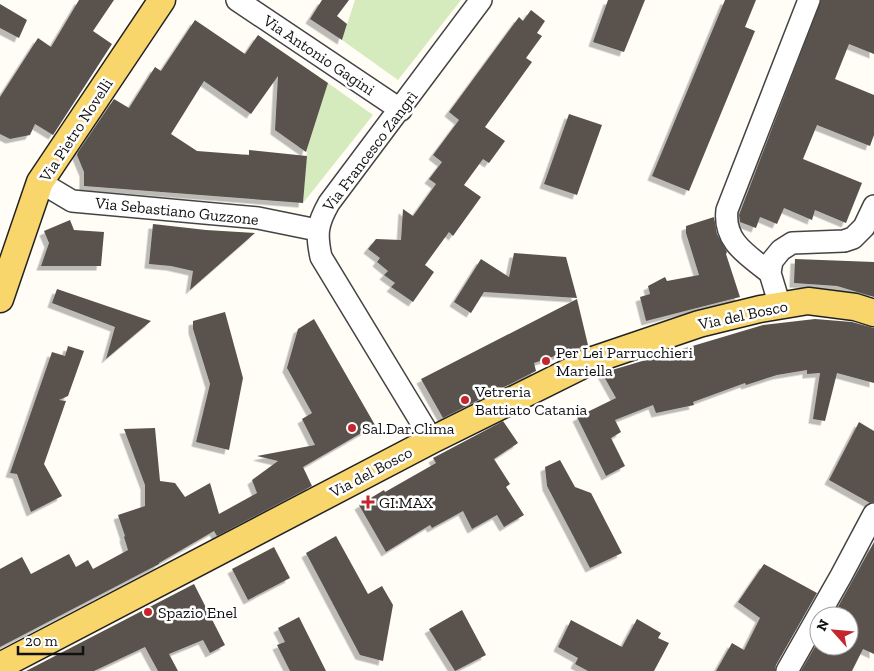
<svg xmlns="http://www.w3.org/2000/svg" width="874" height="671" viewBox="0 0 874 671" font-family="'Zilla Slab',serif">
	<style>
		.green { fill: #d5ebbd }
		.building { fill: #5a524d; filter: url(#shadow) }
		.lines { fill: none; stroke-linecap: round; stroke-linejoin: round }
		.minor-casing { stroke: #444; stroke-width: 24 }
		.major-casing { stroke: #222; stroke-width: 29 }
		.minor { stroke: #fff; stroke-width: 21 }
		.major { stroke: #f9d66b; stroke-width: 26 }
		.poi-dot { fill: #c4262e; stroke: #fff; stroke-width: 2 }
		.labels { text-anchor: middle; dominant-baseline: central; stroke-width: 5; stroke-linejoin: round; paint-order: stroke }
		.street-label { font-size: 16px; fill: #111; stroke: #fff }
		.poi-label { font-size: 16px; fill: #111; stroke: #fff; text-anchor: start }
	</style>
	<defs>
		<filter id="shadow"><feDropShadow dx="-4.5" dy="4.5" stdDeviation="0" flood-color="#0004"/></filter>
	</defs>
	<rect width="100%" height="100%" fill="#fffdf5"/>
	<!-- green -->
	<path class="green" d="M 355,0 L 461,0 L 398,80 L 342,40 Z
		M 328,83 L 373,115 L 303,203 L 307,149 Z"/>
	<!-- building -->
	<path class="building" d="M 79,0 L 114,0 L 93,31 L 112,44 L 53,135 L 35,124 L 30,135 L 10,139 L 0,134 L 0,97 L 38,38 L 51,47 Z
		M 322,0 L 349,0 L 337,16 L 347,24 L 342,40 L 310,19 Z
		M 608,0 L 645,0 L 624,52 L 593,42 Z
		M 725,0 L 756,0 L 745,27 L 755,31 L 689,191 L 652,176 Z
		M 821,0 L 874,0 L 874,54 L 849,44 L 835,79 L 874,95 L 874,135 L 870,146 L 817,125 L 803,159 L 862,183 L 846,223 L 815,210 L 812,220 L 784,208 L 777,224 L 760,217 L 756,228 L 740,222 L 739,215 Z
		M 0,4 L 27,20 L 19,38 L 0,28 Z
		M 531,10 L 545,21 L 537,33 L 542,36 L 526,58 L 532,62 L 485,127 L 505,141 L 489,163 L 483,159 L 464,185 L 481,197 L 453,236 L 449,232 L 425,265 L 434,272 L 413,302 L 391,287 L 395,283 L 384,275 L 388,271 L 377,262 L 380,258 L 368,249 L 376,239 L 401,240 L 403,209 L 413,216 L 436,184 L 429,179 L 442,162 L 433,155 L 459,120 L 449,112 L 519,17 L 523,21 Z
		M 195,20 L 245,54 L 258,35 L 328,83 L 306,152 L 275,130 L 278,76 L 251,114 L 204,81 L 171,134 L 197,151 L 249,155 L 249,150 L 307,156 L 303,203 L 84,186 L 84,172 L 77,155 L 78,152 L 114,99 L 129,108 L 155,67 L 161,71 Z
		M 569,114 L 602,125 L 577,195 L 544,184 Z
		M 714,217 L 717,234 L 727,252 L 726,254 L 740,297 L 646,321 L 640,297 L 650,294 L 648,286 L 665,277 L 667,281 L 699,275 L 686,233 L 686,226 Z
		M 70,220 L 74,230 L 104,232 L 101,266 L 41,266 L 49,243 L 44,231 Z
		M 153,224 L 206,230 L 255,233 L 190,290 L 193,271 L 171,266 L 149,264 Z
		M 514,253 L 566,257 L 577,298 L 484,292 L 471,313 L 454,302 L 481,259 L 509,277 Z
		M 795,259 L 874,262 L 874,297 L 837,286 L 794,283 Z
		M 57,289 L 151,321 L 106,359 L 115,327 L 52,303 Z
		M 577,299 L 588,345 L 534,363 L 536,371 L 443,418 L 421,379 Z
		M 225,312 L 243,378 L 229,450 L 196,442 L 210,384 L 193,329 L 193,321 Z
		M 314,319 L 375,425 L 303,467 L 312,486 L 217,536 L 214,531 L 159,563 L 159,564 L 0,647 L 0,569 L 22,557 L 31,574 L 69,554 L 76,567 L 88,560 L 93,569 L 128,550 L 124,537 L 125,536 L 118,515 L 145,506 L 145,485 L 124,429 L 155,428 L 160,481 L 175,483 L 185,497 L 210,483 L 219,514 L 257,493 L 252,480 L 278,461 L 257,456 L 315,445 L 302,419 L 312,413 L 287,368 L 298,329 Z
		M 815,319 L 852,322 L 874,328 L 874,383 L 837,373 L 825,421 L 813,419 L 820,373 L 807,374 L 807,370 L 777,375 L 746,385 L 745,383 L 693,402 L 694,405 L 656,413 L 653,405 L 615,420 L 621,432 L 611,438 L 625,466 L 606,476 L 577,417 L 616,398 L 602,373 L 763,325 Z
		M 68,346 L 84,351 L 68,396 L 59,400 L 66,401 L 44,464 L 62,496 L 31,512 L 17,474 L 10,473 L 52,352 L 65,356 Z
		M 503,421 L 518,443 L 494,459 L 510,484 L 506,487 L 524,515 L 504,527 L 497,515 L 472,529 L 463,511 L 432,528 L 430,525 L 386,552 L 359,505 L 384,490 L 385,492 L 436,463 L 433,458 Z
		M 859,422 L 874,431 L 874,502 L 870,503 L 829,480 Z
		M 560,460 L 575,487 L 591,493 L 622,553 L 590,568 L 547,486 L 545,467 Z
		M 336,536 L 368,594 L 382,586 L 393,605 L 383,661 L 360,655 L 306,553 Z
		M 874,542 L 874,654 L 863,649 L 852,671 L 801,671 L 819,640 L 819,646 L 849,646 L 849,616 L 833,616 Z
		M 274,547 L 290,578 L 248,600 L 232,569 Z
		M 764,564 L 817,593 L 776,665 L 775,671 L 716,671 L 732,643 L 744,650 L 760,618 L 738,602 Z
		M 194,584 L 225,645 L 210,653 L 203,640 L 169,654 L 178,671 L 158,671 L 145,647 L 94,671 L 26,671 Z
		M 462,610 L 486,655 L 455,671 L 429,629 Z
		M 299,617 L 326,671 L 290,671 L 277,645 L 285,642 L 278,628 Z
		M 637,619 L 661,633 L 658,638 L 669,643 L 654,671 L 588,671 L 575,664 L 578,658 L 558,647 L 571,620 L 622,647 Z"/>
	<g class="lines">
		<!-- minor casing -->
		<g class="minor-casing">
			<path id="minor" d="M 237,0 L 401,110
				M 40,182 L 72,201 L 258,218 L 317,230
				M 770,273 C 748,255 723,242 727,210 L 809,0
				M 780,306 L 770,273 L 772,261 L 781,250 L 792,243 L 844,241 L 853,238 L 864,227 L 874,206
				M 432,440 L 321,257 C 316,234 317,224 329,203 L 481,0
				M 787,671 L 841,576 L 874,514"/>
		</g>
		<!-- major casing -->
		<g class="major-casing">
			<path id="major" d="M 0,299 L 40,182 L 162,0
				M 0,666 L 432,440 L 593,360 L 699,324 L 760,309 L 808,301 L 855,307 L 874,313"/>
		</g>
		<!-- minor -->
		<use href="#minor" class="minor"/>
		<!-- major -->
		<use href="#major" class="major"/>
	</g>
	<!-- markers -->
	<g class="poi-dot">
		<circle cx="546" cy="361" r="5"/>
		<circle cx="465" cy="400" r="5"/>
		<circle cx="352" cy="428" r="5"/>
		<path d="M365.5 494.5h5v5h5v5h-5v5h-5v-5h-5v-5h5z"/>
		<circle cx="148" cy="612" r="5"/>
	</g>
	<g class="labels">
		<!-- street labels -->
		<g class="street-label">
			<text transform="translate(319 55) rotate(34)">Via Antonio Gagini</text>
			<text transform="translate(76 130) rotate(-57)">Via Pietro Novelli</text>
			<text transform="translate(370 151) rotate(-53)">Via Francesco Zangrì</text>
			<text transform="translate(177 211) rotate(6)">Via Sebastiano Guzzone</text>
			<text transform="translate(743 315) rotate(-12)">Via del Bosco</text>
			<text transform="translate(371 472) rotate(-28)">Via del Bosco</text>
		</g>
		<!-- poi labels -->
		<g class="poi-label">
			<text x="556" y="352">Per Lei Parrucchieri<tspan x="556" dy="18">Mariella</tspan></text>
			<text x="475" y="391">Vetreria<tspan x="475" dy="18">Battiato Catania</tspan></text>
			<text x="362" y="428">Sal.Dar.Clima</text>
			<text x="379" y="502">GI.MAX</text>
			<text x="158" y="612">Spazio Enel</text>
		</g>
	</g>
	<!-- north arrow -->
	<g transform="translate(834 631) rotate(297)"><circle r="24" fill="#ffffff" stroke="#a0a0a0"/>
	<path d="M0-4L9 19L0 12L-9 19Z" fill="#c4262e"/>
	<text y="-8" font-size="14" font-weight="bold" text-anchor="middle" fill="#111111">N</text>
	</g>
	<!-- scale -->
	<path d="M18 646v8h65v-8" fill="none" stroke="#111111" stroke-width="2.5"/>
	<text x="25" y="646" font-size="15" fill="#111111" stroke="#ffffff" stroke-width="4" paint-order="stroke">20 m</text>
</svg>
